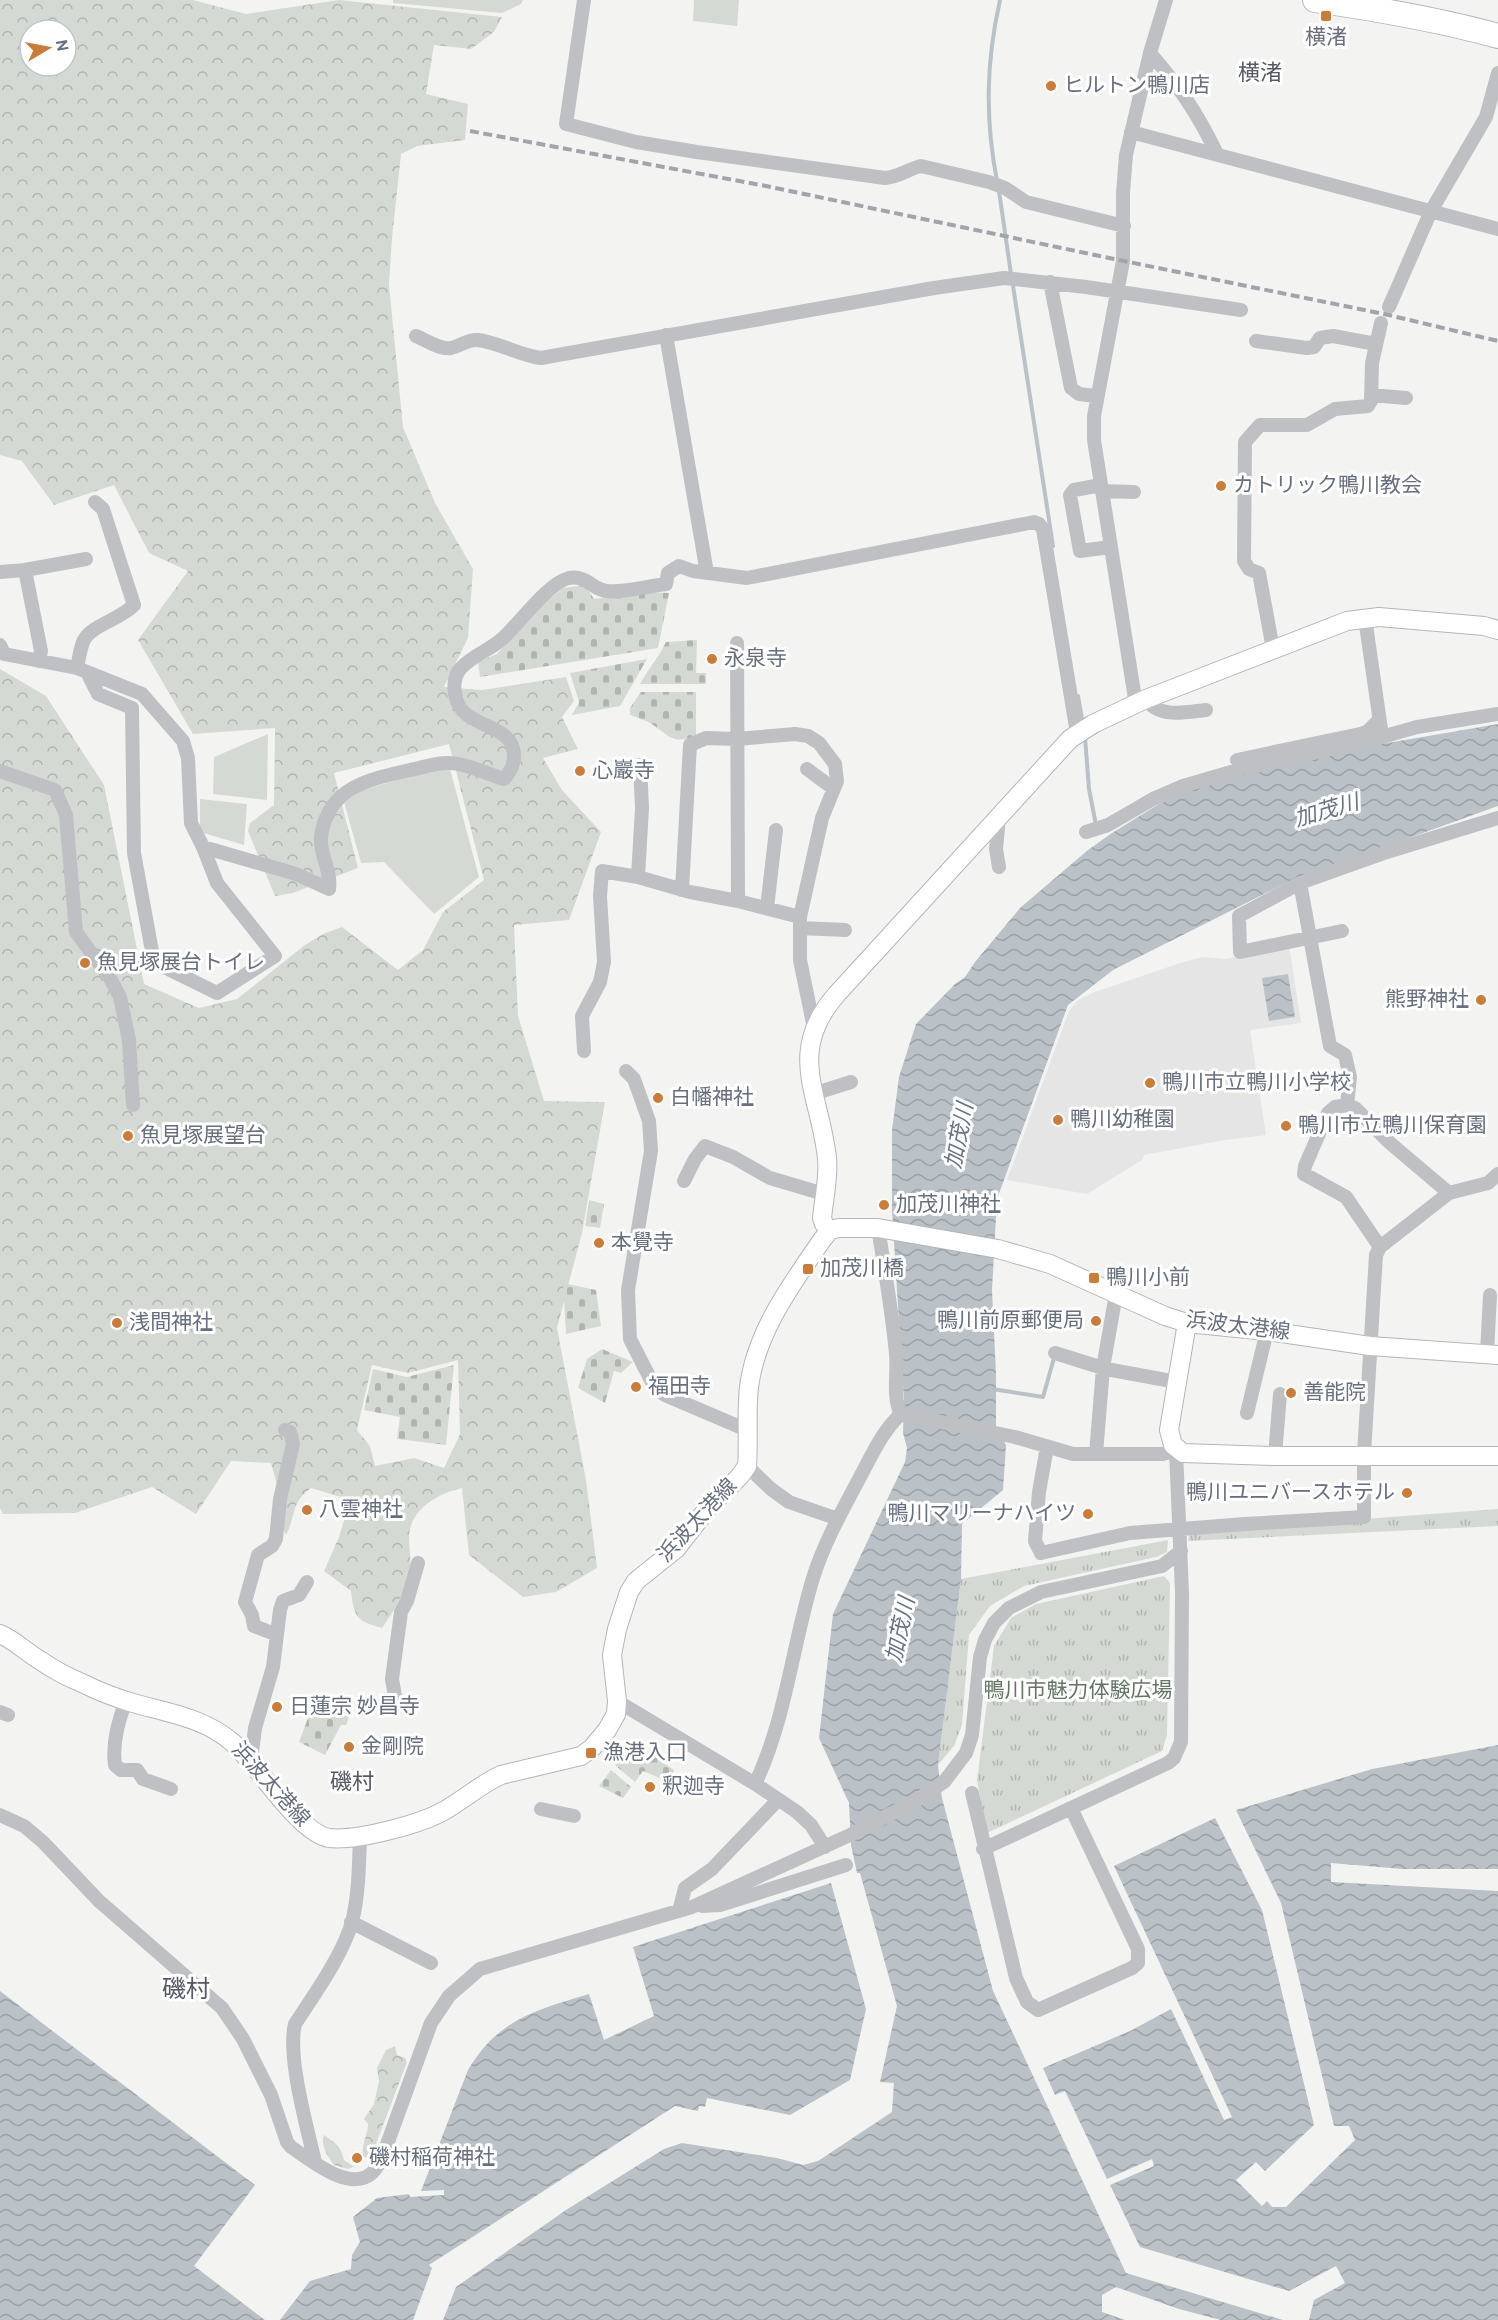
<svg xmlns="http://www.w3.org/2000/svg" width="1498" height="2320" viewBox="0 0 1498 2320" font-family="Overpass,'Noto Sans JP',sans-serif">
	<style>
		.built { fill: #e4e5e4 }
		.green { fill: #d4dad3 }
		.forest { fill: url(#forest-crowns); fill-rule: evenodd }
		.cemetery { fill: url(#cemetery-stones) }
		.park { fill: url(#park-tufts) }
		.water { fill: url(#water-waves) }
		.pier { fill: #f3f4f1 }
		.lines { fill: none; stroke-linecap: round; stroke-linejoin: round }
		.stream { stroke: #bac1c7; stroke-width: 4 }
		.secondary-casing { stroke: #b2b5ba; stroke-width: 20 }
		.highway-casing { stroke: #b3b4b8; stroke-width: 26 }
		.street { stroke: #bec0c4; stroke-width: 14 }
		.secondary { stroke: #fff; stroke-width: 18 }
		.highway { stroke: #fff; stroke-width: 24 }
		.rail { stroke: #a1a4aa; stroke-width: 4; stroke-dasharray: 9 4.5; stroke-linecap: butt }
		.poi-dot { fill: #cd7c38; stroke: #fff; stroke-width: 2 }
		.labels { text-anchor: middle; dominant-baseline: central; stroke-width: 6; stroke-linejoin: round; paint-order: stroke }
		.poi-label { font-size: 21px; fill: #676f7e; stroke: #fff; text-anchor: start }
		.street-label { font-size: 21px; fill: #676f7e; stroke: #fff }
		.park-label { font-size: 21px; fill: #657665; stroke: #fff }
		.neighbourhood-label { font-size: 22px; fill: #545964; stroke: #fff }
		.water-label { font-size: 22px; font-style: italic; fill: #687582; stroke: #fff }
		.quarter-label { font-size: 24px; fill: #545964; stroke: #fff }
	</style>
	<defs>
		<pattern id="forest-crowns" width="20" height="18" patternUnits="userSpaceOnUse" patternTransform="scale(1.5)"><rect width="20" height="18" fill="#d4dad3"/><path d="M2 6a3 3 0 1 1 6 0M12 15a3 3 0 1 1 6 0" fill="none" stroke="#b0b5b0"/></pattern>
		<pattern id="cemetery-stones" width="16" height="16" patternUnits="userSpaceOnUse" patternTransform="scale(1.5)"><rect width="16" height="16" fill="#d4dad3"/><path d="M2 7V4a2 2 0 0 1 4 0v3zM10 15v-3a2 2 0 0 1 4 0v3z" fill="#b0b5b0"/></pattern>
		<pattern id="park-tufts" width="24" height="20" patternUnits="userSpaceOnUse" patternTransform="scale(1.5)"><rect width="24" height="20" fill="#d4dad3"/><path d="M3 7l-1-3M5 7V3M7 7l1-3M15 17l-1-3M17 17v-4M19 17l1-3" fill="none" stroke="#b0b5b0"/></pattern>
		<pattern id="water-waves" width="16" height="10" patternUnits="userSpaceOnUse" patternTransform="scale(1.5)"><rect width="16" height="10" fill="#bac1c7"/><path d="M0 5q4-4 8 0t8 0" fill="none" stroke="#9ba1a7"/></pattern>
	</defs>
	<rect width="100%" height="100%" fill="#f3f4f1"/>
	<!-- built -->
	<path class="built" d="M 1289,945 L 1301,1023 L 1250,1030 L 1266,1135 L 1225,1140 L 1144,1155 L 1142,1160 L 1087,1194 L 1007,1180 L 1069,1011 L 1077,1001 L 1092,993 L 1180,963 L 1203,957 L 1225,959 Z"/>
	<!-- green -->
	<path class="green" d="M 393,0 L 523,0 L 521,4 L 502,13 L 393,3 Z
		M 694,0 L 739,0 L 737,26 L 693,21 Z
		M 268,734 L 267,800 L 213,794 L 214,757 Z
		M 437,768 L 450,769 L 479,877 L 434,914 L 384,862 L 361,863 L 344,802 L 363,790 Z
		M 200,799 L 247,804 L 244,845 L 200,832 Z"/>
	<!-- forest -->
	<path class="forest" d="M 0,0 L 193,0 L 246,14 L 339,0 L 502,17 L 494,32 L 471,49 L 434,45 L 426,94 L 468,104 L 465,140 L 417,146 L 401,154 L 392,238 L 389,285 L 403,427 L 435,503 L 473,569 L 468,638 L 444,687 L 482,690 L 566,677 L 574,701 L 562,717 L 578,749 L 543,758 L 562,790 L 601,832 L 569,920 L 514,925 L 518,1016 L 544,1101 L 605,1102 L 582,1233 L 557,1328 L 586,1480 L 597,1568 L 556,1592 L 523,1597 L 469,1555 L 462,1488 C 437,1494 410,1509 409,1537 C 409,1549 412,1563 409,1575 C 404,1595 394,1611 382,1628 C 357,1621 354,1618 351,1591 L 324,1571 L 339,1537 L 345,1517 L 341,1497 L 311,1488 C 290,1504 297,1514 286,1535 L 283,1528 L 284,1512 L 271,1463 L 231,1461 L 196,1514 L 152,1487 L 75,1513 L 3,1514 L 0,1508 L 0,669 L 46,696 L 104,785 L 144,984 L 199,1008 L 237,999 L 305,945 L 323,934 L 342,927 L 398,970 L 423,950 L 443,912 L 484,880 L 449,744 L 334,773 L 358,868 L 293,893 L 275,896 L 248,831 L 250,823 L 274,805 L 275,728 L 193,734 L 138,640 L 188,571 L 149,553 L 114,485 L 54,505 L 22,461 L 0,455 ZM 30,30 L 66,30 L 66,66 L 30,66 ZM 458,1360 L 460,1434 L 444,1468 L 414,1458 L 375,1466 L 370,1446 L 357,1430 L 372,1365 L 408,1373 Z
		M 395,2046 L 397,2055 L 405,2058 L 407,2062 L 376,2144 L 367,2158 L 363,2156 C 361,2144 368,2135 368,2124 L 364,2119 L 374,2104 L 379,2081 L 377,2068 L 386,2050 Z
		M 324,2135 C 336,2144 340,2144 344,2160 L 354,2167 L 348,2169 L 334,2165 C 328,2157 320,2145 324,2135 Z"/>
	<!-- cemetery -->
	<path class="cemetery" d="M 585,585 L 594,599 L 650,592 L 669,593 L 658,648 L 480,677 L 478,662 L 497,654 L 535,611 L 563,588 Z
		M 697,640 L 696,673 L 706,673 L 706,684 L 640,684 C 648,669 659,657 666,642 Z
		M 647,659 L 620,706 L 572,715 L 579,702 L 570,673 Z
		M 641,692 L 696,692 L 696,736 C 671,746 668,733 648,722 C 642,719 636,717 630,715 L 630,708 Z
		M 589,1200 L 604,1204 L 600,1228 L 585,1226 Z
		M 563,1283 L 596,1290 L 601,1326 L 566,1334 Z
		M 602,1349 L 633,1362 L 621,1373 L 614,1371 L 605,1403 L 578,1388 L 587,1359 Z
		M 454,1365 L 446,1445 L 397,1439 L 400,1417 L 364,1410 L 373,1369 L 407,1377 Z
		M 314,1702 L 349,1717 L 346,1725 L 341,1725 L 325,1755 L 299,1742 Z
		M 631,1741 L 674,1770 L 671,1780 L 662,1779 L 643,1771 L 635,1782 L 615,1765 Z
		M 611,1770 L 631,1787 L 623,1798 L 599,1786 Z"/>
	<!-- park -->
	<path class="park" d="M 1498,1509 L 1498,1526 L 1188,1541 L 1190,1532 Z
		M 1168,1540 L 1167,1552 L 1156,1557 L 1024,1586 L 990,1606 L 969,1635 L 962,1725 L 954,1746 L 938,1765 L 961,1579 Z
		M 1164,1576 L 1170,1583 L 1167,1735 L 1162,1751 L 987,1833 L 977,1780 L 994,1646 L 1011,1618 L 1036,1604 Z"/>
	<!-- water -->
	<path class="water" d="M 1498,724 L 1498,806 L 1292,880 L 1113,970 L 1068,1005 L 997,1199 L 992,1290 L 996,1374 L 996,1427 L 1006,1445 L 1003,1490 L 962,1524 L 961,1579 L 938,1765 L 942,1798 L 993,1991 L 1126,2273 L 1283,2320 L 443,2320 L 456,2287 L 566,2210 L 664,2149 L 682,2143 L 777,2158 L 803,2165 L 818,2161 L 892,2112 L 894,2083 L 880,2082 L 897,2006 L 860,1873 L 857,1873 L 851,1845 L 849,1803 L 819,1738 L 833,1614 L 905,1462 L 907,1448 L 903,1433 L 904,1402 L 892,1210 L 892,1130 L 899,1077 L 916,1024 L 955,984 L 965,977 L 975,962 L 1020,908 L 1088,850 L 1112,833 L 1159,804 L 1184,792 L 1288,760 Z
		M 1288,974 L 1295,1017 L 1269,1021 L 1262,978 Z
		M 1498,1745 L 1498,2320 L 1309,2320 L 1314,2300 L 1345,2283 L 1336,2266 L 1289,2291 L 1140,2247 L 1110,2185 L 1154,2166 L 1152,2159 L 1107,2179 L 1065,2091 L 1055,2095 L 1043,2068 L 1130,2031 L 1171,2009 L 1224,2120 L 1232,2117 L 1114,1866 L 1215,1818 L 1262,1910 L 1314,2125 L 1265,2171 L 1256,2162 L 1236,2180 L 1262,2206 L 1267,2201 L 1272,2207 L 1286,2207 L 1355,2140 L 1349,2126 L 1334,2126 L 1281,1903 L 1236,1810 L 1372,1769 Z
		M 831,1883 L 866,2009 L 850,2080 L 790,2115 L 707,2098 L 705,2107 L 699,2106 L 698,2111 L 675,2106 L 429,2265 L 432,2268 L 413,2320 L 280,2320 L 310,2281 L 351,2269 L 352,2255 L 360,2242 L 353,2217 L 377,2198 L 409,2194 L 410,2197 L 444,2195 L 444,2190 L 421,2191 L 468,2070 C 498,2019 536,2010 589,1994 L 604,2040 L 654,2016 L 633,1947 Z
		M 0,1991 L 255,2185 L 194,2266 L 265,2320 L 0,2320 Z"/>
	<!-- pier -->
	<path class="pier" d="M 1331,1863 L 1403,1869 L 1498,1869 L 1498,1891 L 1331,1882 Z
		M 1116,2287 L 1179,2309 L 1221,2320 L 1125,2320 L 1102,2312 L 1102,2295 Z"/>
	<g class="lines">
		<!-- stream -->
		<path class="stream" d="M 997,181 C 985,119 986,62 1000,0
			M 999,191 L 1011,274
			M 1013,286 L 1053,546
			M 1078,696 L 1083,724
			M 1085,737 L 1089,789 L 1096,825
			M 992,1389 L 1043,1397 L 1054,1358"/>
		<!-- secondary casing -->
		<g class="secondary-casing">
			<path id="secondary" d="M 830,1230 L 824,1224 L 822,1218 C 824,1198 829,1177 827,1158 C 820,1094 786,1053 836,995 L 1070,739 L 1093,724 L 1146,699 L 1347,621 L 1379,617 L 1484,626 L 1498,630
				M 1187,1323 L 1169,1430 L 1173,1445 L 1183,1453 L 1275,1456 L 1498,1456
				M 0,1634 C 14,1640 25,1651 38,1659 C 51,1668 67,1677 82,1683 C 98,1691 116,1698 133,1703 C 168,1713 205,1718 233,1743 C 258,1765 299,1833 329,1838 C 357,1841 423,1824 447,1809 C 466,1798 481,1784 501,1775 L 581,1756 L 592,1748 L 607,1730 L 616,1714 L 617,1701 L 612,1655 L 617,1629 L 629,1592 L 636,1581 L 676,1549 L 708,1508 L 740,1476 L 747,1466 C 749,1440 746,1413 749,1387 C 756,1332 791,1285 822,1240 L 830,1230 L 839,1228 L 878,1228 L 998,1249 L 1050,1264 L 1165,1316 L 1187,1323 L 1267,1331 L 1370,1346 L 1498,1355"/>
		</g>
		<!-- highway casing -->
		<g class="highway-casing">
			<path id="highway" d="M 1315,0 C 1377,9 1437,19 1498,36"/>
		</g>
		<!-- street -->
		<path class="street" d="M 584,0 L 566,124 L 636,142 L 697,152 L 885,178 C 899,177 908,169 921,166 L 989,182 L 1005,188 L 1026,202 L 1124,226
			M 1150,53 C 1180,88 1197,112 1217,154
			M 1131,132 L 1498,229
			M 1050,282 L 1071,388 L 1079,394 L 1096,396
			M 1389,307 L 1431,211 L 1486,117 L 1498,73
			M 666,335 L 707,573
			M 416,336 C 426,340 440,350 451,348 C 461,346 467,339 478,340 C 500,343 519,355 541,358 L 934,288 L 1004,278 L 1086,287 L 1241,310
			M 1256,341 L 1307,348 L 1314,347 L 1320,338 L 1333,336 L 1376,344
			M 1371,395 L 1406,398
			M 1101,485 L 1074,490 L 1070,495 L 1080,551 L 1110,547
			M 1102,491 L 1134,492
			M 0,572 L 25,570
			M 1365,618 L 1381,729
			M 737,643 L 738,901
			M 0,645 L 4,654 L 77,668 L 142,694 L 183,741 L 188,758 L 191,823 L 203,847 L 296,874 L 329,889 C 332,869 317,852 322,831 C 331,786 371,779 410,770 C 422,768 435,763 446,763 C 465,762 486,774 504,779 C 511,771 514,765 514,754 C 512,722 463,729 456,698 C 453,688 454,675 461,668 C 473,655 490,650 502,639 C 518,625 549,582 569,578 C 587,575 593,590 607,591 C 624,593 648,586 666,584 L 668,573 L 679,566 L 693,571 L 747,578 L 1034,522 L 1039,524 L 1043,529 L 1077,733
			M 1273,649 L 1259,573 L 1249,569 L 1244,561 L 1245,442 L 1260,425 L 1307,425 L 1335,409 L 1368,406 L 1371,401 L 1372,363 L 1381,323
			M 39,661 L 41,651 L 25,570 L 86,559
			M 77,668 C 79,659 80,648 84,640 C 92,625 121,619 134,605 L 103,509 L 95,502
			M 87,672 L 98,694 L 132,708 L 134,853 L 154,962 L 217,993 L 275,956 L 217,883 L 203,847
			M 1146,699 C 1159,719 1186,712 1206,710
			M 1136,705 L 1094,440 L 1094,416 L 1123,261 L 1123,193 L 1126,155 L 1150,53 L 1166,0
			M 1237,760 L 1360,734 L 1367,732 L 1379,720
			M 807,769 L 834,789
			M 0,771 L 55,790 L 66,815 L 76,932 L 111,980 L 120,997 L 129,1040 L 133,1105
			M 1086,832 L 1108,825 L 1153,799 L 1183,786 L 1238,770 L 1371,740 L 1417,727 L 1498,714
			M 999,867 L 996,849 L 999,817
			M 638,877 L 642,808 L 640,765
			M 1300,883 L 1330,1046 L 1345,1055 L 1350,1077 L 1347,1105
			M 682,890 L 690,745 L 706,738 L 737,739 L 795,734 L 808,736 L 819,743 L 835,764 L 837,781 L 822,818 L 800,917 L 800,960 L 814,1028
			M 767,908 L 776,830
			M 800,928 L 845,930
			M 1342,931 L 1240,952 L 1239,916 L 1300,883 L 1387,852 L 1498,818
			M 584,1051 L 582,1016 L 600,982 L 604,962 L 600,896 L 602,871 L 638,877 L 690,892 L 738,901 L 800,917
			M 626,1071 L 634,1079 L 649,1121 L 651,1151 L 628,1290 L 630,1339 L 655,1388 L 665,1395 L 747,1430
			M 813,1094 L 851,1082
			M 684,1181 L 695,1159 L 705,1146 L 733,1157 L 770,1178 L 824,1194
			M 878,1228 C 885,1270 892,1311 896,1354 C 898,1372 892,1398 901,1414
			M 1380,1247 L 1346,1197 L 1304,1174 L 1305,1166 L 1328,1113 L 1335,1107 L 1347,1105 L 1355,1108 L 1390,1143 L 1449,1193
			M 1055,1353 L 1106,1369 L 1177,1382
			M 1487,1354 L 1490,1295
			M 1247,1413 L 1267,1331
			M 1047,1447 L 1039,1492 L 1035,1541 L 1041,1553 L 1130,1533 L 1245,1524 L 1364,1517 L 1364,1454 L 1376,1255 L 1380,1247 L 1449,1193 L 1488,1183 L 1498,1174
			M 1096,1454 L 1103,1368 L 1116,1294
			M 1275,1456 L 1280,1394
			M 747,1466 L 771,1489 L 789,1502 L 838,1519
			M 275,1634 L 254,1626 L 252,1615 L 245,1602 L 258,1555 L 272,1546 L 276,1539 L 280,1499 L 293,1444 L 290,1432 L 285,1430
			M 126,1701 C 118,1721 112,1743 115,1765 L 121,1770 L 137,1770 L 143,1779 L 171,1789
			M 617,1701 L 757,1785 L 797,1812 L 811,1825 L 825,1847
			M 396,1702 L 392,1679 L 401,1612 L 407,1601 L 418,1563
			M 0,1712 L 8,1715
			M 251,1761 L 255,1728 L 273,1667 L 280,1610 L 283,1601 L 299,1595 L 307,1582
			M 755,1784 C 786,1719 792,1647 813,1578 C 824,1543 842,1511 859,1479 C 871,1457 882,1431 901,1414 L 1015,1437 L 1073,1454 L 1163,1454 L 1176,1450 L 1182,1593 L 1181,1742 L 1174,1758 L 1168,1763 L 983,1849
			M 972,1793 L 1016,1978 L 1027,2002 L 1038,2010 L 1132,1968 L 1138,1963 L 1138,1949 L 1071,1808
			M 541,1809 L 574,1816
			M 0,1815 L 24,1826 L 43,1842 L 99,1901 L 222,2008 L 243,2039 L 271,2095 L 287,2142 L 291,2147 C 311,2160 349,2193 372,2173 C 375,2170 378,2165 381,2161 L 431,2023 L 449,1996 L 480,1969 L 692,1907 L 850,1835 L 914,1802 L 944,1782 L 966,1753 L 972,1735 L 980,1657 L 985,1640 L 994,1623 L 1009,1608 L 1041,1592 L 1162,1566 L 1181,1551
			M 702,1906 L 720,1905 L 846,1865
			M 679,1911 L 685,1888 L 712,1869 L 778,1800
			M 351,1922 L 431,1963
			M 315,2162 C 307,2127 287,2057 295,2024 C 314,1995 345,1952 353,1918 C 359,1891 359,1863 360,1835"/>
		<!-- secondary -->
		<use href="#secondary" class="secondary"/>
		<!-- highway -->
		<use href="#highway" class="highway"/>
		<!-- rail -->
		<path class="rail" d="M 470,131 L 766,186 L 1114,259 L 1384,314 L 1498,341"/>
	</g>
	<!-- markers -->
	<g class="poi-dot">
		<rect x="1320" y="10" width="12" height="12" rx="3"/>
		<circle cx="1051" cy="86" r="6"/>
		<circle cx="1221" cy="486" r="6"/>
		<circle cx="712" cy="659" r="6"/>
		<circle cx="580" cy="771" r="6"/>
		<circle cx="85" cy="963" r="6"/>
		<circle cx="1481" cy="1000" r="6"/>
		<circle cx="1150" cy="1083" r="6"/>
		<circle cx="658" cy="1098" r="6"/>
		<circle cx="1058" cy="1120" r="6"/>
		<circle cx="1286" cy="1126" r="6"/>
		<circle cx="128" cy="1136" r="6"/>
		<circle cx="884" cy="1205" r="6"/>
		<circle cx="599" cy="1243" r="6"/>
		<rect x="802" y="1263" width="12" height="12" rx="3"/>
		<rect x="1088" y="1272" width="12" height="12" rx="3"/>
		<circle cx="1096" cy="1321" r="6"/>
		<circle cx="117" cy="1323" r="6"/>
		<circle cx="636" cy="1387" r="6"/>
		<circle cx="1291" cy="1393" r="6"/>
		<circle cx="1407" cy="1493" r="6"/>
		<circle cx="307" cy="1510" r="6"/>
		<circle cx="1088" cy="1514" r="6"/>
		<circle cx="277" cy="1707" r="6"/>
		<circle cx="349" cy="1747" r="6"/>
		<rect x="585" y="1747" width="12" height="12" rx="3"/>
		<circle cx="650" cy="1787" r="6"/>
		<circle cx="357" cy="2158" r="6"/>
	</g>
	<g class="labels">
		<!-- poi labels -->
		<g class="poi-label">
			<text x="1326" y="38" text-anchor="middle">横渚</text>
			<text x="1063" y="86">ヒルトン鴨川店</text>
			<text x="1233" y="486">カトリック鴨川教会</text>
			<text x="724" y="659">永泉寺</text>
			<text x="592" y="771">心巖寺</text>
			<text x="97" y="963">魚見塚展台トイレ</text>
			<text x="1469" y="1000" text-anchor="end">熊野神社</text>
			<text x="1162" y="1083">鴨川市立鴨川小学校</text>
			<text x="670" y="1098">白幡神社</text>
			<text x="1070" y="1120">鴨川幼稚園</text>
			<text x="1298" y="1126">鴨川市立鴨川保育園</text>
			<text x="140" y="1136">魚見塚展望台</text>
			<text x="896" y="1205">加茂川神社</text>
			<text x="611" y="1243">本覺寺</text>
			<text x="820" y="1269">加茂川橋</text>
			<text x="1106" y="1278">鴨川小前</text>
			<text x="1084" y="1321" text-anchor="end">鴨川前原郵便局</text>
			<text x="129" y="1323">浅間神社</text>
			<text x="648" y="1387">福田寺</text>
			<text x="1303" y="1393">善能院</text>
			<text x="1395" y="1493" text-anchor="end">鴨川ユニバースホテル</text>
			<text x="319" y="1510">八雲神社</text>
			<text x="1076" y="1514" text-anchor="end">鴨川マリーナハイツ</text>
			<text x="289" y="1707">日蓮宗 妙昌寺</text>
			<text x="361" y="1747">金剛院</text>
			<text x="603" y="1753">漁港入口</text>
			<text x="662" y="1787">釈迦寺</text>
			<text x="369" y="2158">磯村稲荷神社</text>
		</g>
		<!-- street labels -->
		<g class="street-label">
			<text transform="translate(1238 1327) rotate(7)">浜波太港線</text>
			<text transform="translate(698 1521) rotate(-47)">浜波太港線</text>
			<text transform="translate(270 1785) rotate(48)">浜波太港線</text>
		</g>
		<!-- park labels -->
		<g class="park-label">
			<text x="1078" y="1691">鴨川市魅力体験広場</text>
		</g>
		<!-- neighbourhood labels -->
		<g class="neighbourhood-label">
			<text x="1260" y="74">横渚</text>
			<text x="352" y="1783">磯村</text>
		</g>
		<!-- water labels -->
		<g class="water-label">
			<text transform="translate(1327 812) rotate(-16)">加茂川</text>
			<text transform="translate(961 1136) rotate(-79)">加茂川</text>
			<text transform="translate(902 1630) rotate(-78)">加茂川</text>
		</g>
		<!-- quarter labels -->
		<g class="quarter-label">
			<text x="186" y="1991">磯村</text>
		</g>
	</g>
	<!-- north arrow -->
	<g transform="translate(48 48) rotate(80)"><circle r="28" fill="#ffffff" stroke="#c2c5cb" stroke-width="1.5"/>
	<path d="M0-4.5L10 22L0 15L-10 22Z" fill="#cd7c38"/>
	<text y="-9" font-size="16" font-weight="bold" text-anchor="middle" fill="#676f7e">N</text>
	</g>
</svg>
